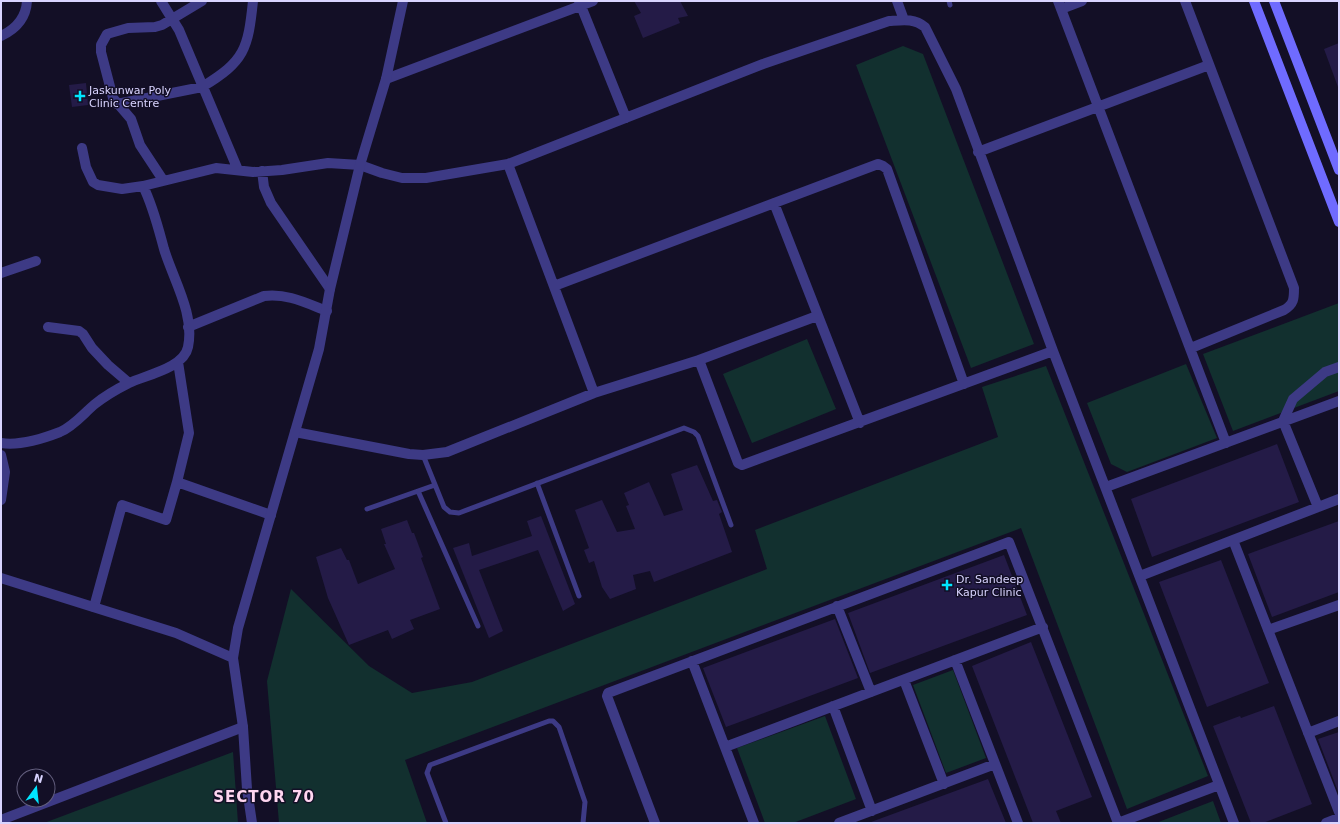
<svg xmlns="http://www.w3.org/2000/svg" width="1340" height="824" viewBox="0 0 1340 824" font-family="'DejaVu Sans',sans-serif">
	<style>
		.green { fill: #12302f }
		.building { fill: #241b47 }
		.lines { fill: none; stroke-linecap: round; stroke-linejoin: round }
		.service { stroke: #3d3a85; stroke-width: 5 }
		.minor { stroke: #3d3a85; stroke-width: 10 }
		.tertiary { stroke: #3d3a85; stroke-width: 10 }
		.secondary { stroke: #6f6bff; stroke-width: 10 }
		.poi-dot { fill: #00e5ff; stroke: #130f26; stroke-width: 1.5 }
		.labels { text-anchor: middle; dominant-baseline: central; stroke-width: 3; stroke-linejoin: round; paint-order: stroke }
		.poi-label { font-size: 11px; fill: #d9d4ff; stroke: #130f26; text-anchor: start }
		.district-label { font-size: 15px; font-weight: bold; letter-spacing: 1px; fill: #ffd6f0; stroke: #130f26 }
	</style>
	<rect width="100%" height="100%" fill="#130f26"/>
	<!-- green -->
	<path class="green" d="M 903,46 L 923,54 L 1034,344 L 971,368 L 856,65 Z
		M 1339,303 L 1339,391 L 1233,431 L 1203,354 Z
		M 807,339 L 836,409 L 752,443 L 723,374 Z
		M 1186,364 L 1217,438 L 1127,472 L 1111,464 L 1087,403 Z
		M 1046,366 L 1208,776 L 1127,809 L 1021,528 L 405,760 L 427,823 L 279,823 L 267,681 L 291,589 L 369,666 L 412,693 L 472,682 L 767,569 L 755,530 L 998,437 L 982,387 Z
		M 953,670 L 986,758 L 946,773 L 913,685 Z
		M 825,716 L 856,799 L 793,823 L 765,823 L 737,748 Z
		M 233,752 L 238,823 L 44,823 Z
		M 1213,801 L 1221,823 L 1156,823 Z"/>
	<!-- building -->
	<path class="building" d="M 634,1 L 680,1 L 688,16 L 678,18 L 680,23 L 643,38 L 634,16 L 641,13 Z
		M 1339,43 L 1339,87 L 1338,87 L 1324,49 Z
		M 86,83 L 88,105 L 72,107 L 69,85 Z
		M 1277,444 L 1299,502 L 1152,557 L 1131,499 Z
		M 697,465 L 713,501 L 717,500 L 722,512 L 719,514 L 732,552 L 654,582 L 650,571 L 633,575 L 636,589 L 610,599 L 602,587 L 594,561 L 589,563 L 584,550 L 589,548 L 575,510 L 602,500 L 617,532 L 635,529 L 626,506 L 629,505 L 624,493 L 649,482 L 664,516 L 683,510 L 671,474 Z
		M 541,516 L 575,604 L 563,611 L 538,550 L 479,570 L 503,631 L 489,638 L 453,548 L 469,543 L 472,556 L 532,536 L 527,521 Z
		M 407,520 L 412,533 L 414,533 L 423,557 L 421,558 L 440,609 L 410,620 L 414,629 L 392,639 L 388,630 L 349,645 L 328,598 L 316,557 L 341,548 L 347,560 L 349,560 L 358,584 L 395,569 L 384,544 L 386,544 L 381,529 Z
		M 1339,521 L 1339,592 L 1272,617 L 1248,554 Z
		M 1004,555 L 1027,615 L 870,673 L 848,613 Z
		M 1221,560 L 1269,683 L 1207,707 L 1159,582 Z
		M 835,619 L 858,678 L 726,727 L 703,668 Z
		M 1031,642 L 1092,797 L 1056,811 L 1061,823 L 1033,823 L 972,666 Z
		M 1274,706 L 1312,804 L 1263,823 L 1251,823 L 1213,726 L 1240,716 L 1241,718 Z
		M 1339,732 L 1339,794 L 1318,739 Z
		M 988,779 L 1006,823 L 871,823 L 871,822 Z"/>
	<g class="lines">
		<!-- service -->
		<path class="service" d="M 949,1 L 950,5
			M 423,455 L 444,507 L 450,512 L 459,513 L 684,428 L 694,432 L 698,436 L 731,525
			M 537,483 L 579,596
			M 418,491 L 478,626
			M 367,509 L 435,485
			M 446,823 L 427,773 L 430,765 L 549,721 L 553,721 L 559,727 L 585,802 L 583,823"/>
		<!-- minor -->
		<path class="minor" d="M 161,1 L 179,30 L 238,170
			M 579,1 L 626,118
			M 897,1 L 904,20
			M 1058,1 L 1226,443
			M 1185,1 L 1294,288 C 1294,299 1294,304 1284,310 L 1191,348
			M 1061,9 L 1082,1
			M 1,36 C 16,29 26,18 27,1
			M 386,79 L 593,1
			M 117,104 L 202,87 C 245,61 248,49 253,1
			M 82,148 L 86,167 L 93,182 L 98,185 L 122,189 L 143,186 L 216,168 L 253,172 L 282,170 L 328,163 L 360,165 L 382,173 L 402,178 L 426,178 L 508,164 L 763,64 L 889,21 C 903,20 914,18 925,27 L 956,89 L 1053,351 L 1234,823
			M 978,152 L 1209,65
			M 508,164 L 594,393
			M 262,171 L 264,187 L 271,203 L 330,289
			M 163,180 L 140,145 L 131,119 L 113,98 L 101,52 L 101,45 L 107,34 L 128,28 L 155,27 L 162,25 L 202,1
			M 774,203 L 860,423
			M 1,273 L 36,261
			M 554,286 L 878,164 L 883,166 L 887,169 L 964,384
			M 48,327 L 79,331 L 83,334 L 92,348 L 108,365 L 129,383
			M 188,327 L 264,296 C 287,293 306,303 327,311
			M 699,360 L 738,463 L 742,465 L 1053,351
			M 295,432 L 409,454 L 423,455 L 447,452 L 594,393 L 699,360 L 817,316
			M 1,443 C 20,446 42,439 60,432 C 74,426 84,413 95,404 C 105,396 117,389 129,383 C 146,375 184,368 188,347 C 195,314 173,279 164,249 C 158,227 153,206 143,186
			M 1,455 L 5,472 L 1,500
			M 177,482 L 189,433 L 178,362
			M 1106,487 L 1339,401
			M 1318,507 L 1283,421 L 1293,399 L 1325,372 L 1339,367
			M 1233,540 L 1339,812
			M 1140,576 L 1339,499
			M 837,606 L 871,692
			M 94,607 L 122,505 L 166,520 L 177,482 L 271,515
			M 1268,630 L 1339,605
			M 955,660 L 1018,823
			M 692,661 L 754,823
			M 904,680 L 944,784
			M 833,706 L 872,811
			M 1308,733 L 1339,721
			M 725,747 L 1043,627
			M 1,820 L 243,727
			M 655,823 L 607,696 L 608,693 L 1009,542 L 1118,823
			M 839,823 L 995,764
			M 1118,823 L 1219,785
			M 1326,823 L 1339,818"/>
		<!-- tertiary -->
		<path class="tertiary" d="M 1,578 L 176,633 L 233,658 L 243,727 L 247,789 L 252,823
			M 233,658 L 238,628 L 319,349 L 330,289 L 360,165 L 386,79 L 403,1"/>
		<!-- secondary -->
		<path class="secondary" d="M 1254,1 L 1339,222
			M 1274,1 L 1339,170"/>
	</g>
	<!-- markers -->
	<g class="poi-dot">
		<path d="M78 90h4v4h4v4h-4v4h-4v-4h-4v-4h4z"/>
		<path d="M945 579h4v4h4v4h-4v4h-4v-4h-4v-4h4z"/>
	</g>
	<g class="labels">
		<!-- poi labels -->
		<g class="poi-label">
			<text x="89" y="90">Jaskunwar Poly<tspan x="89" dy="13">Clinic Centre</tspan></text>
			<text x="956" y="579">Dr. Sandeep<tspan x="956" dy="13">Kapur Clinic</tspan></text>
		</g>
		<!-- district labels -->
		<g class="district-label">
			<text x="264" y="797">SECTOR 70</text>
		</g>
	</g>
	<!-- border -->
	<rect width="1340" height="824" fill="none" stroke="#d9d4ff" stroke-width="4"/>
	<!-- north arrow -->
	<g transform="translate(36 788) rotate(15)"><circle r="19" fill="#130f26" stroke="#625e7d"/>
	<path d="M0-3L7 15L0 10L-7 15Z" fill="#00e5ff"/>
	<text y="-6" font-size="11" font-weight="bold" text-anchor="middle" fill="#d9d4ff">N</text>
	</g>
</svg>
